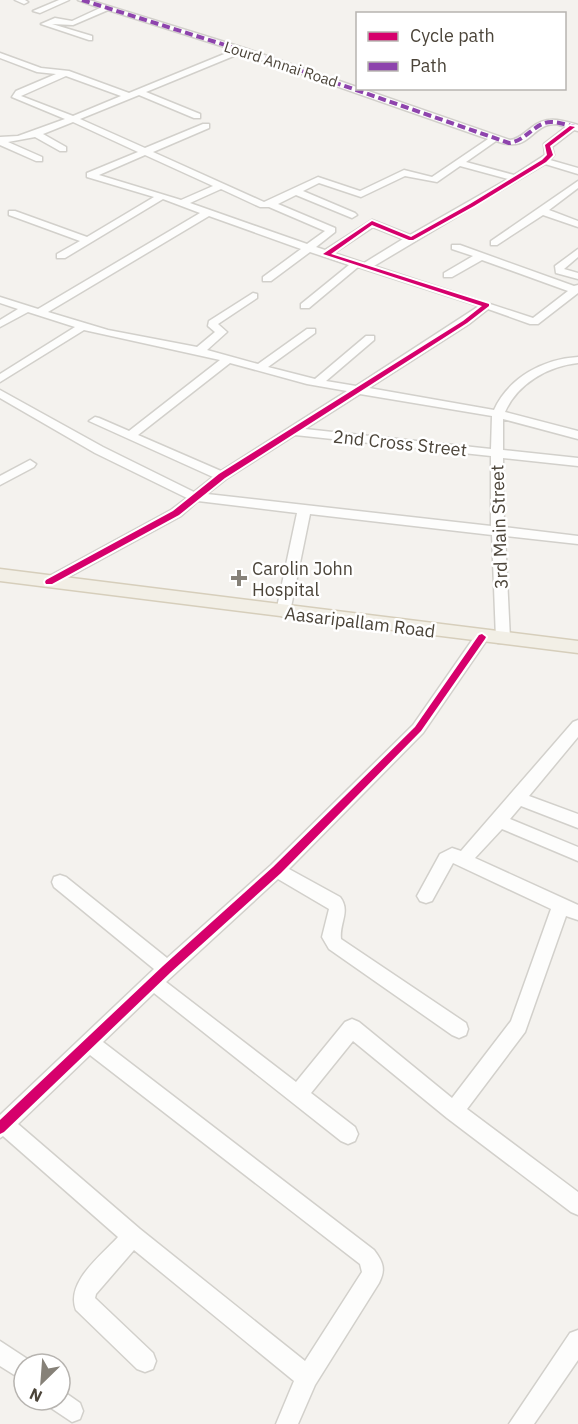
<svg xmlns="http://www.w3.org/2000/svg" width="578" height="1424" viewBox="0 0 578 1424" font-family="'IBM Plex Sans',sans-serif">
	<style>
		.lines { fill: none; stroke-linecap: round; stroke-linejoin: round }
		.minor-casing { stroke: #d2d0cb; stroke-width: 3 }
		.major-casing { stroke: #d6cebb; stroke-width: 3 }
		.minor { fill: #fdfdfc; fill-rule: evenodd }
		.major { fill: #f2efe6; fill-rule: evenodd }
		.quiet { stroke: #8e44ad; stroke-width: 4; stroke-dasharray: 8 4; stroke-linecap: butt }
		.cycleway-casing { stroke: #fff; stroke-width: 4 }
		.cycleway { fill: #d6006c; fill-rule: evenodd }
		.poi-dot { fill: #868178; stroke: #fff; stroke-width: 2 }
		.labels { text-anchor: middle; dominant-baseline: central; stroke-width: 5; stroke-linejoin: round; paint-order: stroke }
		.far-street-label { font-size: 15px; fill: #4b4439; stroke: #fff }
		.street-label { font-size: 18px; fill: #4b4439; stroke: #fff }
		.poi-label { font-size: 18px; fill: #4b4439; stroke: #fff; text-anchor: start }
	</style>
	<rect width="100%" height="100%" fill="#f4f2ee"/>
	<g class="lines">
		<!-- minor casing -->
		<g class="minor-casing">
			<path id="minor" d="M 15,0 L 25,0 L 28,2 L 24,4 Z
				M 59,0 L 69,0 L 40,13 L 33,11 Z
				M 78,0 L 89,0 L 244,48 L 510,140 C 519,139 524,133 531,128 C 546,115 561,120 578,125 L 578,131 L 574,130 L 552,147 L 554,155 L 550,160 L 578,168 L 578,174 L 545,164 L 374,266 L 533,318 L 568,291 L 482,260 L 452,277 L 444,277 L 444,273 L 473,256 L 452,249 L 452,245 L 460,245 L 574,286 L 578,285 L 578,293 L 538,324 L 530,324 L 488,309 L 469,324 L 369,388 L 494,410 C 509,377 544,359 578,357 L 578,363 C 548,366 517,384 505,412 L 578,431 L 578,439 L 503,419 L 503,450 L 578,458 L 578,466 L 503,458 L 504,527 L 578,536 L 578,544 L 505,536 L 510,639 L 508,643 L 498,643 L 496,639 L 492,535 L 310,514 L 290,612 L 283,617 L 276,612 L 297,513 L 198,501 L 181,516 L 54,585 L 44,585 L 42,582 L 44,579 L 171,510 L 187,498 L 95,453 L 0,398 L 0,390 L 103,447 L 194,492 L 213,477 L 89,421 L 95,417 L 99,418 L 129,431 L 220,360 L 84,330 L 0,382 L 0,374 L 75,327 L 28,312 L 0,327 L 0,320 L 18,309 L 0,303 L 0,297 L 38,309 L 200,213 L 163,199 L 65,258 L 57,258 L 57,254 L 80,241 L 9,215 L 9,211 L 15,211 L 87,237 L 154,197 L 87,177 L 87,173 L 138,152 L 73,122 L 43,134 L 66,147 L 66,151 L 60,151 L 35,137 L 8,142 L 42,157 L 42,161 L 36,161 L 0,145 L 0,137 L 18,136 L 65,119 L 12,97 L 16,91 L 56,74 L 37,72 L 0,58 L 0,53 L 41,68 L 69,71 L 129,93 L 234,50 L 108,10 L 73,25 L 52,24 L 92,36 L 92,40 L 89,40 L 41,24 L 55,18 L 72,21 L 100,8 ZM 241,53 L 488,139 L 432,177 L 404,170 L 360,191 L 318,177 L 264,202 L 153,152 L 209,128 L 209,124 L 203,124 L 145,148 L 80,119 L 139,95 L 194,118 L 200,118 L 200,114 L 146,92 ZM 66,76 L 121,96 L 73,116 L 21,96 ZM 556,124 L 566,127 L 544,144 L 545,155 L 514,175 L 466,162 L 496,141 C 532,154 529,124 556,124 ZM 145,155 L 213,186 L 181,200 L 99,175 ZM 460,166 L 508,179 L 410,235 L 372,220 L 325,250 L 316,247 L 335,232 L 335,228 L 278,204 L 296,195 L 352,218 L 357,215 L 355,213 L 303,191 L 319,183 L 361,197 L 405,176 L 437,182 ZM 221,189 L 260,207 L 269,207 L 325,231 L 307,244 L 190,203 ZM 209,216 L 301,249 L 263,277 L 263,281 L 271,281 L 310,252 L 349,265 L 301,304 L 301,308 L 309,308 L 358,267 L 479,306 L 356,386 L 326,381 L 374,340 L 374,336 L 366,336 L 315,379 L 268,367 L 315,333 L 315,329 L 307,329 L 258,364 L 207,350 L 227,332 L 218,324 L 257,298 L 257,294 L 253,293 L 209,321 L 208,326 L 215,332 L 197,347 L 108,330 L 48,312 ZM 373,227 L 403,239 L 364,263 L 334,253 ZM 230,363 L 307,384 L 347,391 L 221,471 L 138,435 ZM 360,394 L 492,416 L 491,449 L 305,429 ZM 295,435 L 491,456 L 491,526 L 207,494 L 226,479 Z
				M 578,181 L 578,188 L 549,210 L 578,221 L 578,227 L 543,215 L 497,245 L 491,245 L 491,241 Z
				M 578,249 L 578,257 L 564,269 L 578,273 L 578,279 L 556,273 L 555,266 Z
				M 30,460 L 36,464 L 34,467 L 0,485 L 0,476 Z
				M 482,632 L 489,637 L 423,733 L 289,869 L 340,897 C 351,911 339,923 341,939 L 466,1023 L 468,1029 L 466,1035 L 459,1038 L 452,1035 L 329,949 L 322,937 L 329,909 L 278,879 L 166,982 L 296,1082 L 345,1022 L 352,1019 L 359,1022 L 452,1098 L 511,1021 L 551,909 L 453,863 L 432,901 L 426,903 L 420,901 L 417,896 L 440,854 L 452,848 L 461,851 L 573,722 L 578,720 L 578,737 L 529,796 L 578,814 L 578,828 L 521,806 L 510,819 L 578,847 L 578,861 L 502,829 L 475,858 L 578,905 L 578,920 L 566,916 L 525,1032 L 467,1109 L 578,1192 L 578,1215 L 571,1212 L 447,1118 L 353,1041 L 311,1093 L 355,1127 L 358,1134 L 355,1141 L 348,1144 L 341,1141 L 154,993 L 103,1042 L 374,1250 C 383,1262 386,1269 379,1283 L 315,1385 L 298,1424 L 276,1424 L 294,1381 L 134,1250 L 96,1294 L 95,1298 L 153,1353 L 156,1361 L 153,1369 L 145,1372 L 137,1369 L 76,1310 C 65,1282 102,1255 118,1237 L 3,1136 L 0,1138 L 0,1115 L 154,969 L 54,887 L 52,882 L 54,877 L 60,875 L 66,877 L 167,958 L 271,865 L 413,725 L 477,633 ZM 90,1055 L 360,1264 L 362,1272 L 305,1361 L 140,1229 L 18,1124 Z
				M 578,1330 L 578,1360 L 534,1424 L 509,1424 L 570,1333 Z
				M 0,1341 L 32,1362 L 33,1364 L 24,1364 L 24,1381 L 0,1366 Z
				M 60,1389 L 80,1403 L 83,1411 L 80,1419 L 72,1422 L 51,1408 L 48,1400 L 60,1400 Z"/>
		</g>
		<!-- major casing -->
		<g class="major-casing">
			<path id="major" d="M 0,569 L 578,641 L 578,653 L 0,581 Z"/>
		</g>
		<!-- minor -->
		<use href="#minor" class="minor"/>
		<!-- major -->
		<use href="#major" class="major"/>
		<!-- quiet -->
		<path class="quiet" d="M 82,0 L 241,50 L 509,143 C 526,141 535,122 551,122 C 559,122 567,125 575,127"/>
		<!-- cycleway casing -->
		<g class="cycleway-casing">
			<path id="cycleway" d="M 570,126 L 575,127 L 550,146 L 553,155 L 546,162 L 474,206 L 413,240 L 409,240 L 372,225 L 331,254 L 489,304 L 489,306 L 467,323 L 225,478 L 179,515 L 52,584 L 46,584 L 45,582 L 46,580 L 173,511 L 219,474 L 463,321 L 482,306 L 323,254 L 372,221 L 411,237 L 470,204 L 542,160 L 547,155 L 545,145 Z
				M 482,634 L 486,637 L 485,639 L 421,731 L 281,873 L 171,972 L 4,1132 L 0,1134 L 0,1120 L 163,966 L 273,867 L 415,727 L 479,635 Z"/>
		</g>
		<!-- cycleway -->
		<use href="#cycleway" class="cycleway"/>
	</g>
	<!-- markers -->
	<path class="poi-dot" d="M236 569h6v6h6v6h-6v6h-6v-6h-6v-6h6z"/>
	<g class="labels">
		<!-- far-street labels -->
		<g class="far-street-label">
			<text transform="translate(281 64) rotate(18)">Lourd Annai Road</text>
		</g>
		<!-- street labels -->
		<g class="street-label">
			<text transform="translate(400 443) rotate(6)">2nd Cross Street</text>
			<text transform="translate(499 527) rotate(-92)">3rd Main Street</text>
			<text transform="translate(360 622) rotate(7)">Aasaripallam Road</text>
		</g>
		<!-- poi labels -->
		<g class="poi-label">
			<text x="252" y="568">Carolin John<tspan x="252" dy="21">Hospital</tspan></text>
		</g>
	</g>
	<!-- legend -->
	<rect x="356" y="12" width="210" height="78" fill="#ffffff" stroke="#b7b4b0" stroke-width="1.5"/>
	<rect x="368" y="32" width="30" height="9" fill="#d6006c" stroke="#b7b4b0" stroke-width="1.5"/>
	<text x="410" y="42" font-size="18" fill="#4b4439">Cycle path</text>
	<rect x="368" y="62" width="30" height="9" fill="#8e44ad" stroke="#b7b4b0" stroke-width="1.5"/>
	<text x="410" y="72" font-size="18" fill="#4b4439">Path</text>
	<!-- north arrow -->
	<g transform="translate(42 1382) rotate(205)"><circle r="28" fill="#ffffff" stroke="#b7b4b0" stroke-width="1.5"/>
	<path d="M0-4.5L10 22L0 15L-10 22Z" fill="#868178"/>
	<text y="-9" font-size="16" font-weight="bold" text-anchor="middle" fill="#4b4439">N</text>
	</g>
</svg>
